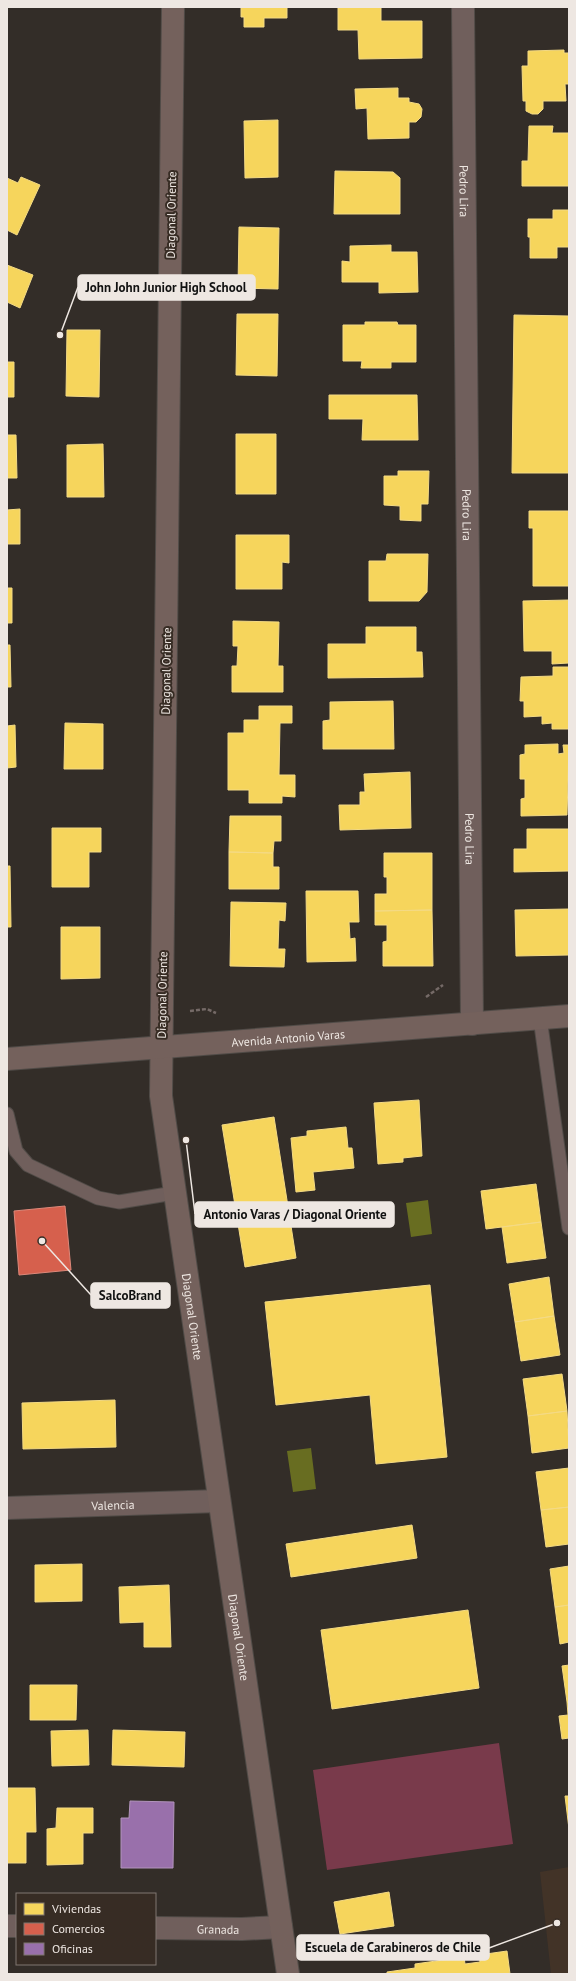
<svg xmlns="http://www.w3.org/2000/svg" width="576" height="1981" viewBox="0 0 576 1981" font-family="'PT Sans',sans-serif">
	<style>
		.built { fill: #423327 }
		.green { fill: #793a4b }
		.water { fill: #686d21 }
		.homes { fill: #f6d55c; stroke: #f4da84 }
		.shops { fill: #d6604d; stroke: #dd887a }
		.offices { fill: #9970ab; stroke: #b294bc }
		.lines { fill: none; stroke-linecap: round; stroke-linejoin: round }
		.lane-casing { stroke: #504b47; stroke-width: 15 }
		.street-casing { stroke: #504b47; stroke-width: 24 }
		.secondary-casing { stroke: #504b47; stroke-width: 24 }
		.path { stroke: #756a67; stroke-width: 2.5; stroke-dasharray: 4 2; stroke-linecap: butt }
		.lane { stroke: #705f5c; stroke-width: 13 }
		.street { stroke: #705f5c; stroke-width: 22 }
		.secondary { stroke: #74615c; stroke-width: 22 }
		.labels { text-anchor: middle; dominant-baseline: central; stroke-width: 4; stroke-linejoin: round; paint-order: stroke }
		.street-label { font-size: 12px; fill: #eee7e2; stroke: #372c24 }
		.leader { fill: none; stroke: #eee7e2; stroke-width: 1.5 }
		.callout-dot { fill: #eee7e2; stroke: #372c24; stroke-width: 1.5 }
		.callout { fill: #eee7e2; stroke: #eee7e2; stroke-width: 1.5 }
		.callout-label { font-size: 13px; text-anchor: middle; font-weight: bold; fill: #111 }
	</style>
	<rect width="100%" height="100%" fill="#332d28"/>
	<!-- built -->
	<path class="built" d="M 569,1867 L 569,1974 L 551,1974 L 540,1872 Z"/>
	<!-- green -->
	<path class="green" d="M 499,1743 L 513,1844 L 327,1870 L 313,1770 Z"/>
	<!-- water -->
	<path class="water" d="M 428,1200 L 432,1234 L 411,1237 L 406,1203 Z
		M 311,1448 L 316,1489 L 293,1492 L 287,1451 Z"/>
	<!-- homes -->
	<path class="homes" d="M 241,7 L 287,7 L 287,18 L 264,18 L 264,27 L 244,27 L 244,17 L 241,17 Z
		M 338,7 L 381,7 L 381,21 L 422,21 L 422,58 L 359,59 L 358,30 L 338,30 Z
		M 564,50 L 564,53 L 569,53 L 569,84 L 565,84 L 566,101 L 543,101 L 543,109 L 538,114 L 532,114 L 526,111 L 526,101 L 523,101 L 522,66 L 528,66 L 528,51 Z
		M 398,88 L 398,98 L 409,98 L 409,102 L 419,104 L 422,109 L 421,117 L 416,122 L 409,122 L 409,138 L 368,139 L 367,108 L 356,109 L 355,89 Z
		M 278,120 L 278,177 L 245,178 L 244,121 Z
		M 529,126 L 553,126 L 552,133 L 569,133 L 569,186 L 522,186 L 522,161 L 528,161 Z
		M 335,171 L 393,172 L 400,178 L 400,214 L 334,214 Z
		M 21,177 L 40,185 L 17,235 L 7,230 L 7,178 L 18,183 Z
		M 553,210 L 569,210 L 569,247 L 557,247 L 557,258 L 530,258 L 530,237 L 528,237 L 528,219 L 553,219 Z
		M 239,227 L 279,228 L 278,289 L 238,288 Z
		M 391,245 L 391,252 L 417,252 L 418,292 L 379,293 L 379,282 L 342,282 L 342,261 L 350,262 L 350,246 Z
		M 7,265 L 33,275 L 20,308 L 7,302 Z
		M 237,314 L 278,314 L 277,376 L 236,375 Z
		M 514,315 L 569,316 L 569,473 L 512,473 Z
		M 365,322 L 397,322 L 398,325 L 416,325 L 416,362 L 391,362 L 391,368 L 361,368 L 362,361 L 343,361 L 343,325 L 365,325 Z
		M 67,330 L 100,330 L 99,397 L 66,396 Z
		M 7,362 L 14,362 L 14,397 L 7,397 Z
		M 329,395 L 417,395 L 418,440 L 362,440 L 363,419 L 329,419 Z
		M 236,434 L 276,434 L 276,494 L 236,494 Z
		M 7,435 L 16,435 L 17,478 L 7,478 Z
		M 103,444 L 104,497 L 67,497 L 67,445 Z
		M 398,471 L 429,471 L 428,504 L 421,504 L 421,521 L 400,520 L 400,506 L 384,505 L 384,476 L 398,476 Z
		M 20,509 L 20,544 L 7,544 L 7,510 Z
		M 529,511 L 569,511 L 569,586 L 533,586 L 533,528 L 529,528 Z
		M 236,535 L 289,535 L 289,563 L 282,562 L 282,589 L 236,589 Z
		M 387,554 L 428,554 L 427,592 L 419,601 L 369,601 L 369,561 L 386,561 Z
		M 7,588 L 12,588 L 12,623 L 7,623 Z
		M 569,600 L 569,663 L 552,664 L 552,651 L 524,651 L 523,601 Z
		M 233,621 L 279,622 L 278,666 L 283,666 L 283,692 L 232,692 L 232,666 L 237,666 L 238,646 L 233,646 Z
		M 366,627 L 416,627 L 416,652 L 422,652 L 423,677 L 328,678 L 328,644 L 366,644 Z
		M 7,645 L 10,645 L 11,687 L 7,687 Z
		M 553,667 L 569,667 L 569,729 L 552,729 L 552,723 L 542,724 L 542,716 L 524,717 L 524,701 L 520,701 L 521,677 L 553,676 Z
		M 393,701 L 394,749 L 323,749 L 323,721 L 330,720 L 330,702 Z
		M 259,706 L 292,706 L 292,723 L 280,723 L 279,775 L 295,775 L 295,797 L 282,796 L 282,803 L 249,803 L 249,790 L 228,790 L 228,733 L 244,733 L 244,720 L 259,720 Z
		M 65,723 L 103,724 L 103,769 L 64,769 Z
		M 15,725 L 16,767 L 7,768 L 7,726 Z
		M 558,744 L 558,754 L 564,753 L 563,745 L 569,745 L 567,815 L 521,816 L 521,799 L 525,798 L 525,779 L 520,779 L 520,755 L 525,754 L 525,745 Z
		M 410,772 L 411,828 L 340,830 L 339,805 L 360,805 L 360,792 L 365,792 L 364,774 Z
		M 230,816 L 281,816 L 281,841 L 274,841 L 273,853 L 229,852 Z
		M 52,828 L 101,828 L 101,852 L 89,852 L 89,887 L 52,887 Z
		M 527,829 L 569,829 L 569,871 L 514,872 L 514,849 L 527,849 Z
		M 229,852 L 273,853 L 273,867 L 279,867 L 279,889 L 229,889 Z
		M 384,853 L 432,853 L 432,910 L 375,911 L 375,894 L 387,894 L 387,877 L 384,877 Z
		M 7,866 L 10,866 L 11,927 L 7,927 Z
		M 306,891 L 358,891 L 359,922 L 349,922 L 350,939 L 355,938 L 356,961 L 307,962 Z
		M 231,902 L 286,903 L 285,921 L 279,920 L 278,949 L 285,949 L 284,967 L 230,966 Z
		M 569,909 L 569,955 L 516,956 L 515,910 Z
		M 432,910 L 433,966 L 383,966 L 383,942 L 387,941 L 387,925 L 375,925 L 375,911 Z
		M 61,927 L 100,927 L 100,978 L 61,979 Z
		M 419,1100 L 422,1156 L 403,1158 L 403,1162 L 378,1164 L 374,1103 Z
		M 274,1117 L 296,1258 L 245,1267 L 222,1125 Z
		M 346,1127 L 348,1148 L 352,1148 L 354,1168 L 313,1172 L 315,1190 L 296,1192 L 291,1138 L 307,1136 L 307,1131 Z
		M 536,1184 L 541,1222 L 486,1229 L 481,1191 Z
		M 541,1222 L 546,1258 L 507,1263 L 502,1227 Z
		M 549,1277 L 554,1316 L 515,1322 L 509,1284 Z
		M 430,1285 L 447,1457 L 376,1464 L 370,1395 L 276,1405 L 265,1302 Z
		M 554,1316 L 560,1355 L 521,1361 L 515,1322 Z
		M 562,1374 L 567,1411 L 528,1416 L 523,1379 Z
		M 115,1400 L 116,1447 L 23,1449 L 22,1403 Z
		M 567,1411 L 569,1448 L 532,1453 L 528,1416 Z
		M 569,1468 L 569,1507 L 541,1510 L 536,1472 Z
		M 569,1507 L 569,1544 L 546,1547 L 541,1510 Z
		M 412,1525 L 417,1558 L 291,1577 L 286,1544 Z
		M 82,1564 L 82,1601 L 35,1602 L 35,1565 Z
		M 569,1566 L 569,1605 L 555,1607 L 550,1569 Z
		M 169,1585 L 171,1647 L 144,1647 L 144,1622 L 120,1623 L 119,1587 Z
		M 569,1605 L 569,1642 L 560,1644 L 555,1607 Z
		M 468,1610 L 479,1688 L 332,1709 L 321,1630 Z
		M 569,1665 L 569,1702 L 567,1702 L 562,1666 Z
		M 30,1685 L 77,1685 L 76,1720 L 30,1720 Z
		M 567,1702 L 569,1702 L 569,1738 L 562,1739 L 559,1716 L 568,1715 Z
		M 88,1730 L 89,1765 L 52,1766 L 51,1731 Z
		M 113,1730 L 185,1732 L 184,1767 L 112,1765 Z
		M 7,1788 L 35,1788 L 36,1832 L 26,1832 L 26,1863 L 7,1863 Z
		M 565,1796 L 569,1796 L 569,1829 Z
		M 57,1808 L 93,1808 L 93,1833 L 83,1833 L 83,1864 L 47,1865 L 47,1829 L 56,1828 Z
		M 389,1892 L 394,1926 L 340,1934 L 334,1902 Z
		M 507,1951 L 510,1974 L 387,1974 L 387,1972 L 415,1968 L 415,1964 L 464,1957 L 465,1964 L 480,1962 L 479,1955 Z"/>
	<!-- shops -->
	<path class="shops" d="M 65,1206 L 71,1270 L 19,1275 L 14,1211 Z"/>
	<!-- offices -->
	<path class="offices" d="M 130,1801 L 174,1802 L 173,1868 L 121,1868 L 121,1818 L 129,1818 Z"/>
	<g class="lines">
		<!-- lane casing -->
		<g class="lane-casing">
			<path id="lane" d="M 540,1018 L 569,1228
				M 7,1114 L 16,1151 L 28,1165 L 98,1198 L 119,1202 L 174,1193"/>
		</g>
		<!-- street casing -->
		<g class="street-casing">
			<g id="street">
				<path id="s1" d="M 463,7 L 472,1024"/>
				<path id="s2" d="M 7,1508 L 219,1501"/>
				<path d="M 7,1926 L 17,1926"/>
				<path id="s3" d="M 155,1928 L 242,1929 L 281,1927"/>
			</g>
		</g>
		<!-- secondary casing -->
		<g class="secondary-casing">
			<g id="secondary">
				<path id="s4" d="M 173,7 L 161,1096 L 288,1974"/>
				<path id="s5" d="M 7,1059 L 569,1016"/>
			</g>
		</g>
		<!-- path -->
		<path class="path" d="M 426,997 L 443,985
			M 190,1011 L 207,1009 L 216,1013"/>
		<!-- lane -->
		<use href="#lane" class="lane"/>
		<!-- street -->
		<use href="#street" class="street"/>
		<!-- secondary -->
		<use href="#secondary" class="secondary"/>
	</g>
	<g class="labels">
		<!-- street labels -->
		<g class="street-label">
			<text stroke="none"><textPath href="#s1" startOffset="184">Pedro Lira</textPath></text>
			<text transform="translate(171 215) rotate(-89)">Diagonal Oriente</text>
			<text stroke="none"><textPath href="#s1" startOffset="508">Pedro Lira</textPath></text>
			<text transform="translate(166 671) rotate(-89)">Diagonal Oriente</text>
			<text stroke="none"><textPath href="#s1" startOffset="832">Pedro Lira</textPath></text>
			<text transform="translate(162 995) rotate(-89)">Diagonal Oriente</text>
			<text stroke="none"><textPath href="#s5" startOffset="282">Avenida Antonio Varas</textPath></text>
			<text stroke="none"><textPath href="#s4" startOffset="1312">Diagonal Oriente</textPath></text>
			<text stroke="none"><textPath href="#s2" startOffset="106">Valencia</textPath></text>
			<text stroke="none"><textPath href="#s4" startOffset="1636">Diagonal Oriente</textPath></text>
			<text stroke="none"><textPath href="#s3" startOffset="63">Granada</textPath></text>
		</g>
	</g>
	<!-- callouts -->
	<path class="leader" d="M60 335L78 287M186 1140L195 1214M42 1241L91 1295M557 1923L489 1948"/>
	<g class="callout-dot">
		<circle cx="60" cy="335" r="4"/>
		<circle cx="186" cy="1140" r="4"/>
		<circle cx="42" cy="1241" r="4"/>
		<circle cx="557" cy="1923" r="4"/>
	</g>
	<g class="callout">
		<rect x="78" y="275" width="177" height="25" rx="4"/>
		<rect x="195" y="1202" width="199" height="25" rx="4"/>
		<rect x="91" y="1283" width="79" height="25" rx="4"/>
		<rect x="297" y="1935" width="192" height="25" rx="4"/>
	</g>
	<g class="callout-label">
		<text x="166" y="292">John John Junior High School</text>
		<text x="295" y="1219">Antonio Varas / Diagonal Oriente</text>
		<text x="130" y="1300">SalcoBrand</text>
		<text x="393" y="1952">Escuela de Carabineros de Chile</text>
	</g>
	<!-- border -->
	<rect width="576" height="1981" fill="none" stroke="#eee7e2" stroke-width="16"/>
	<!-- legend -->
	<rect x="16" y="1893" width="140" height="72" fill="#372c24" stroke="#807770"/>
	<rect x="24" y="1903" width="20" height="12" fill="#f6d55c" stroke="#807770"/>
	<text x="52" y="1913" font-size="12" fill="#eee7e2">Viviendas</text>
	<rect x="24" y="1923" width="20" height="12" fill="#d6604d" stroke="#807770"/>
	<text x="52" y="1933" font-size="12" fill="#eee7e2">Comercios</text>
	<rect x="24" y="1943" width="20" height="12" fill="#9970ab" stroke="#807770"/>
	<text x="52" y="1953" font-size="12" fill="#eee7e2">Oficinas</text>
</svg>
